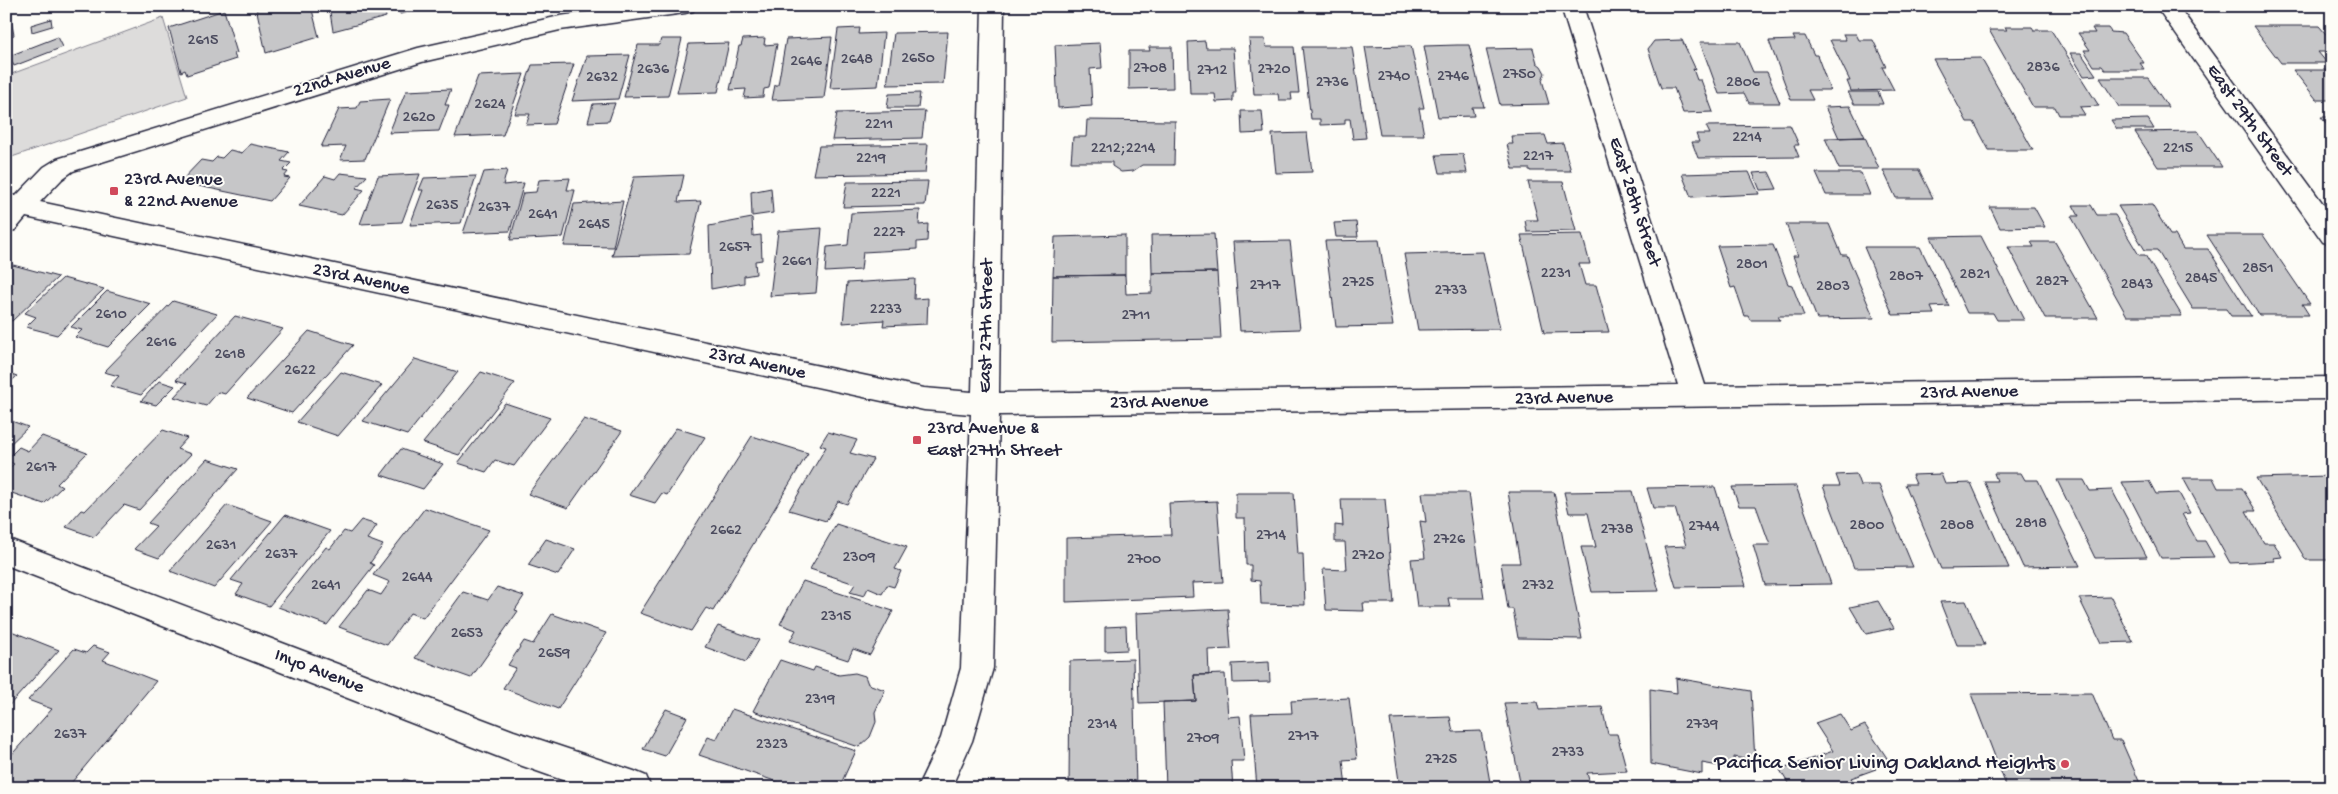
<svg xmlns="http://www.w3.org/2000/svg" width="2338" height="794" viewBox="0 0 2338 794" font-family="'Gochi Hand',sans-serif">
	<style>
		.green { fill: #dddcdb; stroke: #807f8b }
		.building { fill: #c6c6c8; stroke: #22223b }
		.lines { fill: none; stroke-linecap: round; stroke-linejoin: round }
		.minor-casing { stroke: #22223b; stroke-width: 3 }
		.minor { fill: #fdfcf7; fill-rule: evenodd }
		.poi-dot { fill: #d1495b; stroke: #fdfcf7; stroke-width: 2 }
		.labels { text-anchor: middle; dominant-baseline: central; stroke-width: 4; stroke-linejoin: round; paint-order: stroke }
		.number-label { font-size: 16px; fill: #4b4b5e }
		.street-label { font-size: 19px; fill: #22223b; stroke: #fdfcf7 }
		.poi-label { font-size: 19px; fill: #22223b; stroke: #fdfcf7; text-anchor: start }
		.near-poi-label { font-size: 22px; fill: #22223b; stroke: #fdfcf7; text-anchor: end }
	</style>
	<rect width="100%" height="100%" fill="#fdfcf7"/>
	<filter id="ink" filterUnits="userSpaceOnUse"><feTurbulence type="fractalNoise" baseFrequency=".02" numOctaves="2"/><feDisplacementMap in="SourceGraphic" scale="10" xChannelSelector="R" yChannelSelector="G"/><feConvolveMatrix kernelMatrix="1 2 1 2 8 2 1 2 1" color-interpolation-filters="sRGB"/></filter>
	<g filter="url(#ink)">
		<!-- green -->
		<path class="green" d="M 163,18 L 187,97 L 6,159 L 6,76 Z"/>
		<!-- building -->
		<path class="building" d="M 260,6 L 311,6 L 319,37 L 266,53 L 256,7 Z
			M 329,6 L 384,6 L 386,17 L 333,31 Z
			M 399,6 L 437,6 L 400,14 Z
			M 224,10 L 237,53 L 234,54 L 236,59 L 187,75 L 185,70 L 181,72 L 169,28 Z
			M 9,11 L 14,35 L 6,37 L 6,12 Z
			M 51,19 L 52,26 L 32,32 L 31,25 Z
			M 2253,26 L 2319,26 L 2332,41 L 2332,52 L 2318,52 L 2327,63 L 2281,63 Z
			M 2005,27 L 2032,27 L 2034,30 L 2051,30 L 2099,106 L 2080,107 L 2085,115 L 2059,115 L 2055,107 L 2033,107 L 1989,30 L 2007,30 Z
			M 860,28 L 859,34 L 884,33 L 878,86 L 830,88 L 838,29 Z
			M 2092,28 L 2108,28 L 2111,32 L 2123,33 L 2144,63 L 2140,63 L 2145,70 L 2105,70 L 2102,66 L 2094,66 L 2084,50 L 2090,50 L 2078,33 L 2095,33 Z
			M 948,32 L 943,84 L 887,85 L 894,33 Z
			M 1843,34 L 1856,34 L 1859,40 L 1873,40 L 1886,67 L 1882,67 L 1894,90 L 1851,91 L 1847,81 L 1850,81 L 1830,40 L 1846,40 Z
			M 1793,36 L 1805,36 L 1814,55 L 1817,55 L 1830,90 L 1808,90 L 1813,100 L 1791,100 L 1769,41 L 1795,40 Z
			M 58,37 L 63,47 L 14,66 L 9,56 Z
			M 832,37 L 824,98 L 772,100 L 775,85 L 778,85 L 786,39 Z
			M 765,38 L 764,45 L 777,44 L 769,88 L 764,89 L 763,97 L 744,98 L 746,89 L 730,90 L 739,46 L 741,46 L 743,39 Z
			M 661,39 L 682,39 L 668,96 L 624,97 L 638,45 L 659,45 Z
			M 1249,39 L 1265,39 L 1266,47 L 1294,47 L 1299,93 L 1291,93 L 1292,100 L 1279,100 L 1278,94 L 1254,94 Z
			M 1682,40 L 1696,70 L 1693,69 L 1697,80 L 1701,80 L 1713,112 L 1683,113 L 1674,88 L 1661,88 L 1648,49 L 1654,41 Z
			M 1205,41 L 1206,48 L 1233,48 L 1236,93 L 1233,93 L 1233,101 L 1216,102 L 1215,94 L 1190,94 L 1188,42 Z
			M 1700,42 L 1740,42 L 1753,72 L 1767,72 L 1780,103 L 1749,103 L 1744,93 L 1719,94 Z
			M 729,43 L 718,92 L 677,93 L 689,44 Z
			M 1100,43 L 1102,68 L 1090,69 L 1092,106 L 1058,108 L 1055,45 Z
			M 1457,45 L 1469,45 L 1484,107 L 1472,107 L 1474,116 L 1438,117 L 1424,46 Z
			M 1407,46 L 1411,46 L 1424,108 L 1419,108 L 1424,135 L 1380,135 L 1365,47 Z
			M 1149,47 L 1172,47 L 1173,88 L 1129,89 L 1129,51 L 1150,51 Z
			M 1302,47 L 1352,47 L 1366,138 L 1353,139 L 1350,119 L 1345,119 L 1345,124 L 1320,125 L 1320,119 L 1311,119 Z
			M 1533,48 L 1537,63 L 1541,66 L 1545,73 L 1542,80 L 1549,104 L 1500,105 L 1486,49 Z
			M 2070,53 L 2081,53 L 2096,75 L 2084,76 Z
			M 630,55 L 618,99 L 572,101 L 587,56 Z
			M 1981,58 L 2033,150 L 1989,150 L 1974,122 L 1967,122 L 1933,59 Z
			M 574,64 L 554,124 L 526,125 L 530,114 L 515,114 L 532,65 Z
			M 2293,70 L 2332,70 L 2332,100 L 2317,100 Z
			M 524,74 L 503,135 L 455,137 L 478,76 Z
			M 2100,78 L 2148,78 L 2168,107 L 2119,107 Z
			M 451,89 L 445,105 L 449,105 L 439,131 L 389,133 L 406,91 Z
			M 1848,92 L 1878,92 L 1883,104 L 1854,104 Z
			M 920,93 L 918,108 L 887,108 L 889,94 Z
			M 390,99 L 365,159 L 340,160 L 346,146 L 321,147 L 339,109 L 357,108 L 360,101 Z
			M 615,103 L 609,121 L 588,122 L 593,104 Z
			M 1850,106 L 1865,137 L 1839,138 L 1825,107 Z
			M 925,111 L 922,138 L 832,140 L 837,113 Z
			M 1241,111 L 1262,111 L 1264,133 L 1242,134 Z
			M 2321,117 L 2332,117 L 2332,131 Z
			M 2148,119 L 2154,129 L 2117,129 L 2111,120 Z
			M 1087,120 L 1175,121 L 1174,165 L 1142,165 L 1133,171 L 1121,172 L 1112,166 L 1112,162 L 1071,162 L 1073,137 L 1086,137 Z
			M 1790,125 L 1799,145 L 1794,145 L 1799,157 L 1698,158 L 1692,142 L 1699,142 L 1696,134 L 1710,134 L 1706,126 Z
			M 2198,131 L 2222,167 L 2158,167 L 2135,132 Z
			M 1307,133 L 1312,172 L 1276,173 L 1272,134 Z
			M 1545,135 L 1548,144 L 1563,143 L 1571,171 L 1530,171 L 1530,169 L 1513,169 L 1507,144 L 1513,144 L 1511,136 Z
			M 1865,137 L 1879,169 L 1839,169 L 1825,138 Z
			M 250,144 L 289,152 L 281,161 L 291,163 L 283,171 L 288,172 L 284,177 L 290,178 L 270,201 L 180,182 L 201,160 L 212,162 L 217,157 L 222,158 L 230,150 L 242,153 Z
			M 928,144 L 925,173 L 813,175 L 819,146 Z
			M 1463,154 L 1467,173 L 1440,173 L 1436,155 Z
			M 507,170 L 503,185 L 524,183 L 510,231 L 463,233 L 484,172 Z
			M 1883,170 L 1919,170 L 1933,198 L 1896,198 Z
			M 1749,172 L 1759,194 L 1691,197 L 1682,174 Z
			M 1769,172 L 1777,189 L 1760,190 L 1753,173 Z
			M 340,173 L 367,176 L 356,188 L 364,190 L 342,215 L 299,206 L 325,176 L 335,179 Z
			M 1816,173 L 1861,173 L 1870,195 L 1826,195 Z
			M 420,174 L 402,222 L 360,224 L 378,176 Z
			M 684,175 L 678,202 L 701,201 L 689,254 L 612,256 L 634,177 Z
			M 476,176 L 461,223 L 410,225 L 423,190 L 419,190 L 424,178 Z
			M 570,178 L 567,190 L 575,190 L 563,237 L 510,240 L 523,193 L 536,192 L 539,180 Z
			M 928,181 L 925,205 L 843,207 L 847,182 Z
			M 1528,182 L 1563,182 L 1576,231 L 1527,232 L 1525,220 L 1538,220 Z
			M 771,188 L 773,213 L 752,216 L 751,192 Z
			M 623,201 L 613,247 L 564,246 L 574,204 Z
			M 2073,205 L 2091,205 L 2097,215 L 2115,215 L 2139,255 L 2145,255 L 2182,316 L 2127,316 L 2071,216 L 2079,216 Z
			M 2152,205 L 2170,235 L 2175,235 L 2183,249 L 2208,249 L 2251,316 L 2231,316 L 2226,309 L 2193,309 L 2157,250 L 2145,250 L 2118,206 Z
			M 1990,207 L 2034,207 L 2045,227 L 2000,228 Z
			M 920,210 L 919,225 L 928,224 L 927,241 L 917,242 L 917,249 L 863,252 L 861,270 L 825,272 L 827,247 L 848,245 L 851,213 Z
			M 752,218 L 753,236 L 761,235 L 762,260 L 755,261 L 756,274 L 744,276 L 744,283 L 711,289 L 709,226 Z
			M 1356,222 L 1358,237 L 1336,237 L 1334,223 Z
			M 1786,224 L 1829,224 L 1842,255 L 1847,255 L 1874,318 L 1817,319 L 1793,256 L 1798,256 Z
			M 822,228 L 816,293 L 770,296 L 778,231 Z
			M 1214,234 L 1217,272 L 1152,273 L 1151,235 Z
			M 1582,234 L 1590,264 L 1579,264 L 1585,285 L 1596,285 L 1609,332 L 1544,333 L 1521,235 Z
			M 1125,235 L 1125,275 L 1053,276 L 1055,237 Z
			M 2207,235 L 2263,235 L 2310,304 L 2302,304 L 2309,315 L 2259,315 Z
			M 1981,236 L 2024,320 L 1997,320 L 1993,313 L 1967,313 L 1931,237 Z
			M 1379,240 L 1393,326 L 1336,327 L 1325,241 Z
			M 1290,241 L 1300,329 L 1240,331 L 1233,242 Z
			M 2031,242 L 2055,242 L 2098,318 L 2045,318 L 2008,247 L 2034,247 Z
			M 1773,245 L 1788,284 L 1792,285 L 1804,316 L 1778,316 L 1780,320 L 1750,320 L 1748,316 L 1745,316 L 1735,287 L 1731,288 L 1717,246 Z
			M 1864,247 L 1920,247 L 1949,306 L 1931,307 L 1934,314 L 1893,315 Z
			M 1483,252 L 1500,329 L 1418,330 L 1404,254 Z
			M 13,265 L 58,277 L 12,321 L 6,319 L 6,271 Z
			M 1217,272 L 1221,339 L 1052,342 L 1053,276 L 1125,275 L 1126,294 L 1152,293 L 1152,273 Z
			M 63,278 L 104,289 L 57,335 L 26,327 L 36,317 L 25,313 Z
			M 915,279 L 914,299 L 928,298 L 927,324 L 883,326 L 884,320 L 843,323 L 847,283 Z
			M 107,291 L 151,304 L 108,347 L 75,337 L 82,330 L 71,327 Z
			M 173,301 L 217,314 L 141,395 L 110,386 L 119,376 L 104,372 Z
			M 235,316 L 283,329 L 225,394 L 218,392 L 206,406 L 174,397 L 187,383 L 176,380 Z
			M 309,331 L 353,345 L 292,413 L 247,398 Z
			M 415,359 L 458,372 L 407,435 L 363,421 Z
			M 6,372 L 17,376 L 6,386 Z
			M 341,372 L 382,385 L 338,436 L 297,422 Z
			M 481,372 L 515,383 L 459,455 L 423,443 Z
			M 159,381 L 175,386 L 156,405 L 141,401 Z
			M 505,403 L 550,418 L 514,466 L 495,460 L 486,472 L 458,463 Z
			M 6,419 L 28,427 L 6,448 Z
			M 584,419 L 622,431 L 568,508 L 528,494 Z
			M 676,428 L 705,437 L 667,495 L 662,493 L 655,503 L 629,495 Z
			M 163,430 L 187,438 L 177,449 L 191,454 L 139,510 L 124,505 L 94,537 L 66,527 L 81,510 L 85,511 Z
			M 828,432 L 857,440 L 850,453 L 873,459 L 847,504 L 838,501 L 826,521 L 789,510 L 826,447 L 820,445 Z
			M 42,436 L 87,453 L 57,484 L 62,487 L 44,504 L 6,491 L 6,471 L 14,464 L 6,460 L 19,447 L 28,451 Z
			M 752,436 L 808,453 L 713,611 L 706,608 L 691,631 L 640,613 Z
			M 401,449 L 443,464 L 423,489 L 381,475 Z
			M 207,459 L 238,469 L 159,558 L 134,549 L 156,526 L 148,523 Z
			M 1994,473 L 2021,473 L 2025,480 L 2038,480 L 2080,566 L 2023,567 L 1984,481 L 1997,481 Z
			M 1856,474 L 1860,485 L 1879,485 L 1913,567 L 1854,568 L 1823,486 L 1840,486 L 1836,475 Z
			M 1941,474 L 1945,484 L 1971,483 L 2009,568 L 1941,569 L 1905,484 L 1916,484 L 1912,475 Z
			M 2328,476 L 2332,482 L 2332,560 L 2306,560 L 2256,478 Z
			M 2183,478 L 2213,478 L 2218,488 L 2242,488 L 2256,511 L 2246,511 L 2264,543 L 2274,543 L 2282,557 L 2273,558 L 2275,561 L 2230,563 Z
			M 2057,480 L 2084,480 L 2090,491 L 2112,490 L 2147,557 L 2095,558 Z
			M 2149,481 L 2156,494 L 2179,493 L 2190,513 L 2182,514 L 2197,541 L 2205,541 L 2214,557 L 2161,558 L 2122,482 Z
			M 1796,486 L 1831,584 L 1765,585 L 1753,545 L 1770,545 L 1756,506 L 1739,506 L 1732,487 Z
			M 1715,487 L 1746,586 L 1676,587 L 1664,547 L 1686,546 L 1675,508 L 1653,508 L 1647,488 Z
			M 1632,491 L 1659,591 L 1592,592 L 1581,547 L 1596,547 L 1588,513 L 1569,513 L 1564,492 Z
			M 1508,492 L 1554,492 L 1582,639 L 1518,638 L 1513,609 L 1508,609 L 1501,563 L 1520,563 Z
			M 1236,493 L 1294,493 L 1298,554 L 1303,554 L 1305,605 L 1261,604 L 1260,581 L 1251,580 L 1251,565 L 1246,565 L 1245,518 L 1236,518 Z
			M 1422,493 L 1469,493 L 1484,598 L 1448,598 L 1450,607 L 1417,607 L 1411,559 L 1425,558 L 1420,521 L 1426,522 Z
			M 1341,499 L 1385,499 L 1394,603 L 1363,603 L 1364,611 L 1326,610 L 1323,569 L 1347,570 L 1345,542 L 1335,542 L 1335,525 L 1343,526 Z
			M 1217,501 L 1223,582 L 1192,583 L 1193,597 L 1066,602 L 1066,538 L 1171,535 L 1169,503 Z
			M 227,505 L 272,521 L 214,588 L 170,571 Z
			M 425,508 L 489,530 L 423,618 L 410,613 L 387,645 L 339,627 L 368,590 L 381,595 L 390,582 L 373,575 Z
			M 285,515 L 330,531 L 269,606 L 236,594 L 243,584 L 231,580 Z
			M 361,520 L 377,525 L 367,539 L 383,545 L 370,563 L 374,565 L 327,625 L 278,607 L 326,547 L 330,549 L 344,531 L 350,533 Z
			M 836,524 L 907,547 L 895,569 L 901,571 L 894,587 L 887,585 L 882,594 L 868,588 L 864,596 L 850,592 L 855,584 L 810,569 Z
			M 546,539 L 575,549 L 558,575 L 528,565 Z
			M 803,581 L 893,611 L 870,655 L 853,649 L 848,660 L 790,641 L 796,630 L 780,624 Z
			M 497,587 L 524,596 L 515,610 L 518,611 L 471,678 L 415,658 L 463,592 L 488,600 Z
			M 2111,597 L 2133,642 L 2101,643 L 2079,598 Z
			M 1878,601 L 1894,628 L 1866,634 L 1850,607 Z
			M 1966,601 L 1985,645 L 1957,645 L 1940,602 Z
			M 1228,609 L 1231,649 L 1208,650 L 1209,675 L 1194,675 L 1196,701 L 1139,703 L 1136,613 Z
			M 552,614 L 606,633 L 558,709 L 503,688 L 516,668 L 508,665 L 524,641 L 533,644 Z
			M 718,626 L 759,640 L 746,662 L 705,647 Z
			M 1126,626 L 1127,650 L 1105,651 L 1105,627 Z
			M 6,629 L 59,650 L 6,709 Z
			M 93,646 L 110,652 L 103,660 L 156,681 L 67,788 L 6,788 L 6,761 L 52,709 L 28,700 L 74,649 L 86,653 Z
			M 1133,659 L 1136,788 L 1069,788 L 1070,661 Z
			M 780,660 L 813,671 L 815,667 L 839,675 L 855,673 L 865,676 L 868,684 L 885,690 L 875,712 L 876,722 L 870,737 L 859,747 L 753,711 Z
			M 1269,662 L 1270,682 L 1233,683 L 1232,664 Z
			M 1225,674 L 1228,717 L 1240,716 L 1244,761 L 1231,761 L 1233,788 L 1166,788 L 1163,702 L 1196,701 L 1194,675 Z
			M 1676,678 L 1751,691 L 1755,761 L 1734,757 L 1735,769 L 1702,763 L 1702,774 L 1651,764 L 1650,689 L 1677,693 Z
			M 2092,693 L 2112,740 L 2121,740 L 2142,788 L 2007,788 L 1971,694 Z
			M 1349,698 L 1357,759 L 1343,760 L 1346,788 L 1257,788 L 1251,714 L 1292,713 L 1291,701 Z
			M 1537,702 L 1539,710 L 1602,707 L 1608,734 L 1617,734 L 1627,771 L 1587,773 L 1590,784 L 1521,787 L 1504,703 Z
			M 666,709 L 687,717 L 665,756 L 643,749 Z
			M 732,709 L 856,751 L 839,788 L 795,788 L 699,755 L 708,737 L 716,740 Z
			M 1840,714 L 1851,731 L 1865,725 L 1887,758 L 1873,764 L 1876,769 L 1851,778 L 1857,788 L 1791,788 L 1780,770 L 1833,751 L 1815,723 Z
			M 1450,717 L 1453,732 L 1481,731 L 1491,788 L 1400,788 L 1390,719 Z
			M 404,779 L 426,788 L 398,788 Z"/>
		<g class="lines">
			<!-- minor casing -->
			<g class="minor-casing">
				<path id="minor" d="M 631,6 L 696,6 L 693,11 L 685,13 L 560,30 L 422,62 L 73,171 L 62,179 L 40,202 L 924,388 L 972,392 L 982,6 L 1004,6 L 999,393 L 1678,385 L 1561,6 L 1583,6 L 1705,385 L 2332,377 L 2332,399 L 999,415 L 993,668 L 972,741 L 951,788 L 917,788 L 941,738 L 961,668 L 971,414 L 924,410 L 26,217 L 15,230 L 6,232 L 6,194 L 16,196 L 44,167 L 57,159 L 418,48 L 560,16 Z
					M 2156,6 L 2178,6 L 2332,216 L 2332,244 L 2323,242 Z
					M 6,538 L 514,731 L 634,771 L 646,776 L 651,788 L 585,788 L 514,763 L 6,565 Z"/>
			</g>
			<!-- minor -->
			<use href="#minor" class="minor"/>
		</g>
	</g>
	<!-- markers -->
	<g class="poi-dot">
		<rect x="109" y="186" width="10" height="10" rx="2.5"/>
		<rect x="912" y="435" width="10" height="10" rx="2.5"/>
		<circle cx="2065" cy="764" r="5"/>
	</g>
	<g class="labels">
		<!-- number labels -->
		<g class="number-label">
			<text x="203" y="41">2615</text>
			<text x="918" y="59">2650</text>
			<text x="857" y="60">2648</text>
			<text x="806" y="62">2646</text>
			<text x="2043" y="68">2836</text>
			<text x="1150" y="69">2708</text>
			<text x="653" y="70">2636</text>
			<text x="1274" y="70">2720</text>
			<text x="1212" y="71">2712</text>
			<text x="1519" y="75">2750</text>
			<text x="1394" y="77">2740</text>
			<text x="1453" y="77">2746</text>
			<text x="602" y="78">2632</text>
			<text x="1332" y="83">2736</text>
			<text x="1743" y="83">2806</text>
			<text x="490" y="105">2624</text>
			<text x="419" y="118">2620</text>
			<text x="879" y="125">2211</text>
			<text x="1747" y="138">2214</text>
			<text x="1123" y="149">2212;2214</text>
			<text x="2178" y="149">2215</text>
			<text x="1538" y="157">2217</text>
			<text x="871" y="159">2219</text>
			<text x="886" y="194">2221</text>
			<text x="442" y="206">2635</text>
			<text x="494" y="208">2637</text>
			<text x="543" y="215">2641</text>
			<text x="594" y="225">2645</text>
			<text x="889" y="233">2227</text>
			<text x="735" y="248">2657</text>
			<text x="797" y="262">2661</text>
			<text x="1752" y="265">2801</text>
			<text x="2258" y="269">2851</text>
			<text x="1556" y="274">2231</text>
			<text x="1975" y="275">2821</text>
			<text x="1906" y="277">2807</text>
			<text x="2201" y="279">2845</text>
			<text x="2052" y="282">2827</text>
			<text x="1358" y="283">2725</text>
			<text x="2137" y="285">2843</text>
			<text x="1265" y="286">2717</text>
			<text x="1833" y="287">2803</text>
			<text x="1451" y="291">2733</text>
			<text x="886" y="310">2233</text>
			<text x="111" y="315">2610</text>
			<text x="1136" y="316">2711</text>
			<text x="161" y="343">2616</text>
			<text x="230" y="355">2618</text>
			<text x="300" y="371">2622</text>
			<text x="41" y="468">2617</text>
			<text x="2031" y="524">2818</text>
			<text x="1867" y="526">2800</text>
			<text x="1957" y="526">2808</text>
			<text x="1704" y="527">2744</text>
			<text x="1617" y="530">2738</text>
			<text x="726" y="531">2662</text>
			<text x="1271" y="536">2714</text>
			<text x="1449" y="540">2726</text>
			<text x="221" y="546">2631</text>
			<text x="281" y="555">2637</text>
			<text x="1368" y="556">2720</text>
			<text x="859" y="558">2309</text>
			<text x="1144" y="560">2700</text>
			<text x="417" y="578">2644</text>
			<text x="326" y="586">2641</text>
			<text x="1538" y="586">2732</text>
			<text x="836" y="617">2315</text>
			<text x="467" y="634">2653</text>
			<text x="554" y="654">2659</text>
			<text x="820" y="700">2319</text>
			<text x="1102" y="725">2314</text>
			<text x="1702" y="725">2739</text>
			<text x="70" y="735">2637</text>
			<text x="1303" y="737">2717</text>
			<text x="1203" y="739">2709</text>
			<text x="772" y="745">2323</text>
			<text x="1568" y="753">2733</text>
			<text x="1441" y="760">2725</text>
		</g>
		<!-- street labels -->
		<g class="street-label">
			<text transform="translate(342 78) rotate(-17)">22nd Avenue</text>
			<text transform="translate(2249 121) rotate(54)">East 29th Street</text>
			<text transform="translate(1634 202) rotate(72)">East 28th Street</text>
			<text transform="translate(361 280) rotate(12)">23rd Avenue</text>
			<text transform="translate(987 326) rotate(-89)">East 27th Street</text>
			<text transform="translate(757 364) rotate(12)">23rd Avenue</text>
			<text transform="translate(1969 393) rotate(-1)">23rd Avenue</text>
			<text transform="translate(1564 399) rotate(-1)">23rd Avenue</text>
			<text transform="translate(1159 403) rotate(-1)">23rd Avenue</text>
			<text transform="translate(319 672) rotate(21)">Inyo Avenue</text>
		</g>
		<!-- poi labels -->
		<g class="poi-label">
			<text x="124" y="180">23rd Avenue<tspan x="124" dy="22">&amp; 22nd Avenue</tspan></text>
			<text x="927" y="429">23rd Avenue &amp;<tspan x="927" dy="22">East 27th Street</tspan></text>
		</g>
		<!-- near-poi labels -->
		<g class="near-poi-label">
			<text x="2055" y="764">Pacifica Senior Living Oakland Heights</text>
		</g>
	</g>
	<!-- margin -->
	<rect width="2338" height="794" fill="none" stroke="#fdfcf7" stroke-width="25"/>
	<rect x="12" y="12" width="2313" height="769" fill="none" stroke="#22223b" stroke-width="2" filter="url(#ink)"/>
</svg>
